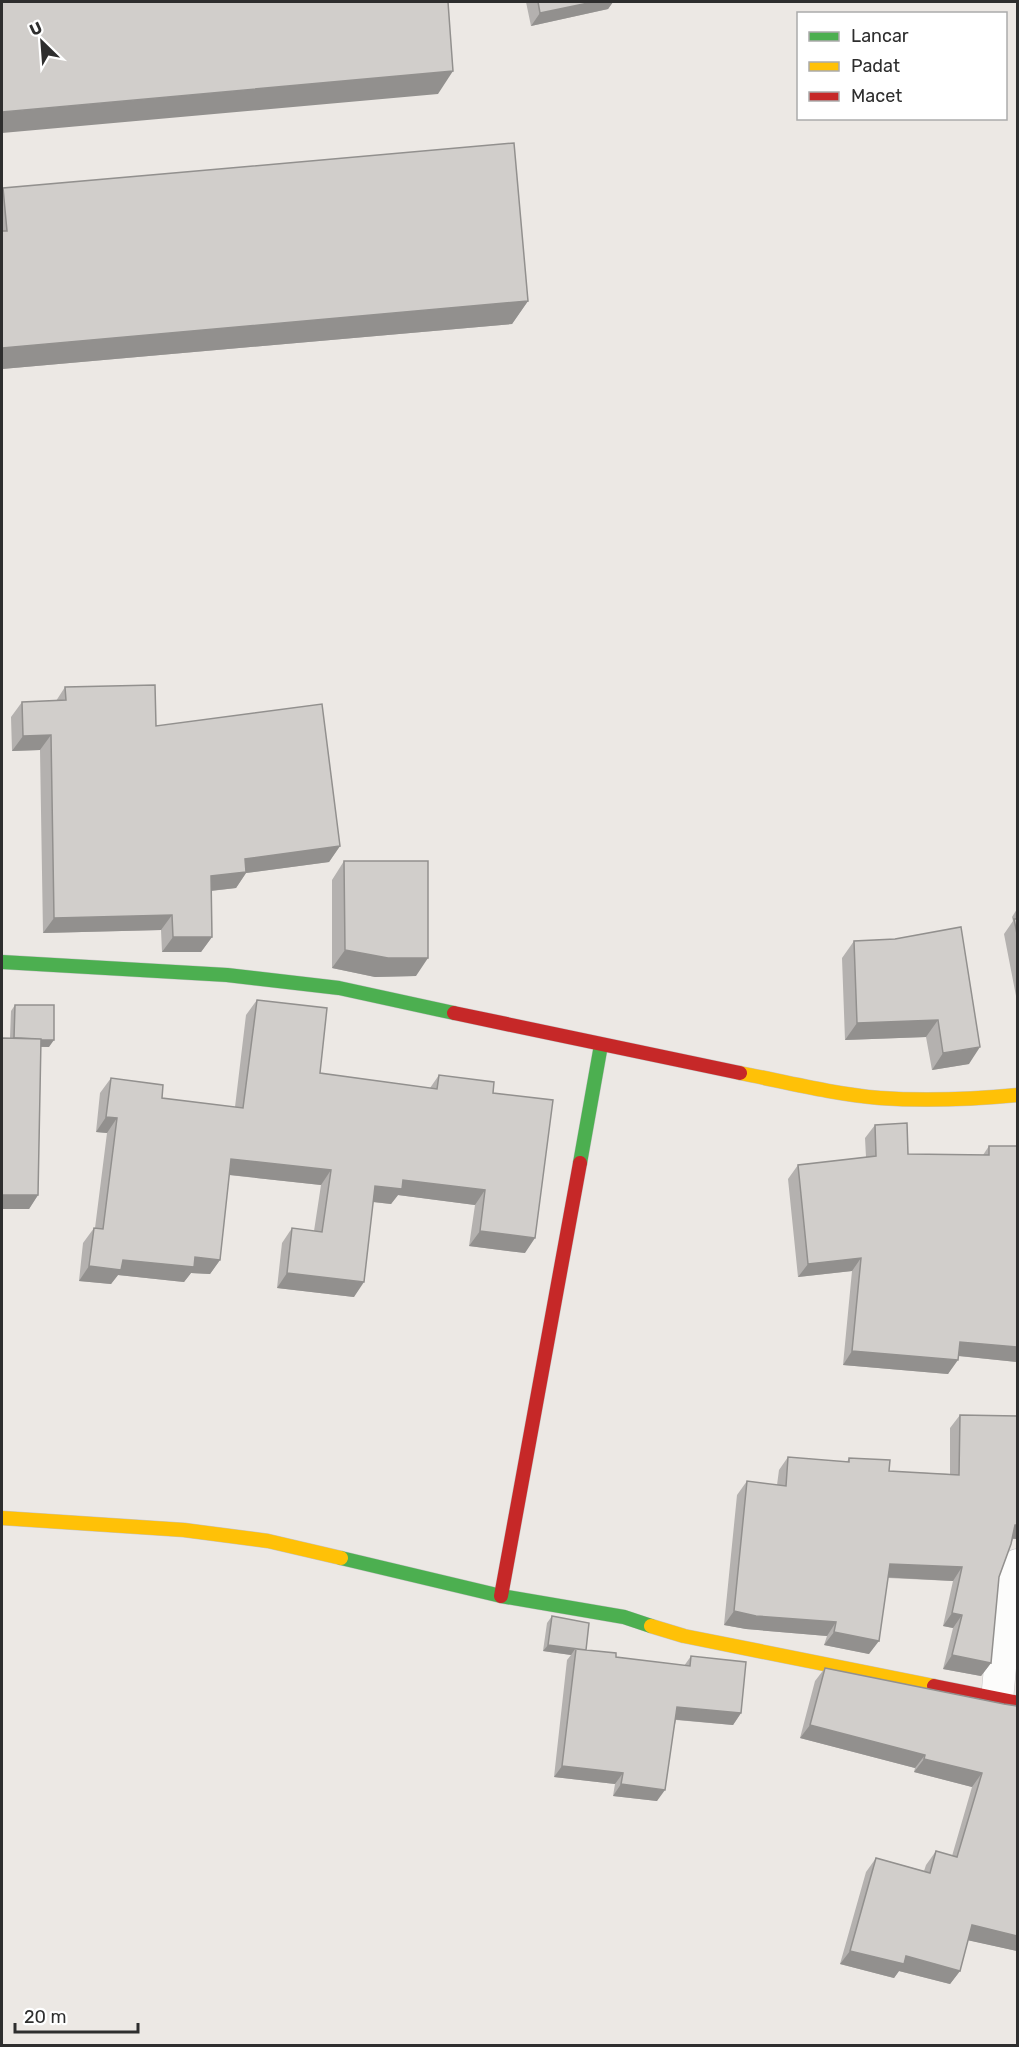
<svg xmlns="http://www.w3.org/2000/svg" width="1019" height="2047" viewBox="0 0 1019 2047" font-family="Rubik,sans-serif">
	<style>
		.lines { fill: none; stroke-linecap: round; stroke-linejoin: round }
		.street-casing { stroke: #c5c4c5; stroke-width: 33 }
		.fast-casing { stroke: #c5c4c5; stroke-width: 15 }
		.slow-casing { stroke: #c5c4c5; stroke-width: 15 }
		.jam-casing { stroke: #c5c4c5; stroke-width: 15 }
		.street { stroke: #fcfcfb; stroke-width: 32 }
		.fast { stroke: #4caf50; stroke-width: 14 }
		.slow { stroke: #ffc107; stroke-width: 14 }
		.jam { stroke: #c62828; stroke-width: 14 }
		.wall { fill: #b4b1af }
		.shaded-wall { fill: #92908e }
		.building { fill: #d1cecb; stroke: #92908e; stroke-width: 1.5 }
	</style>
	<rect width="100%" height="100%" fill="#ece8e4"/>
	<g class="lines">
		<!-- street casing -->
		<g class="street-casing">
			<path id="street" d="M 997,1700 L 1007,1593 L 1018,1565"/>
		</g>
		<!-- fast casing -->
		<g class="fast-casing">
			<path id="fast" d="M 2,962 L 227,975 L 339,988 L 454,1013
				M 580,1163 L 601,1045
				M 341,1558 L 501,1596 L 624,1617 L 651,1626"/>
		</g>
		<!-- slow casing -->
		<g class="slow-casing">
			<path id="slow" d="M 740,1073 C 786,1082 833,1094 880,1098 C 923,1101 975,1099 1018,1095
				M 2,1518 L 184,1530 L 268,1541 L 341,1558
				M 651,1626 L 684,1636 L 934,1686"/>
		</g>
		<!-- jam casing -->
		<g class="jam-casing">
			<path id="jam" d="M 454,1013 L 740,1073
				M 501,1596 L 580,1163
				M 934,1686 L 1018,1703"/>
		</g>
		<!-- street -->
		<use href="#street" class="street"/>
		<!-- fast -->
		<use href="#fast" class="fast"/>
		<!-- slow -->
		<use href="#slow" class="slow"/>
		<!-- jam -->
		<use href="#jam" class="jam"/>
	</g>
	<!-- wall -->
	<path class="wall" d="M 526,2 L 613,2 L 608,9 L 531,26 Z
		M 3,188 L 528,301 L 512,324 L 2,369 L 2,191 Z
		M 65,687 L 156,726 L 340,846 L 329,862 L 246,873 L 236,888 L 211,891 L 212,937 L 201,952 L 162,952 L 161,930 L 43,933 L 40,750 L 12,751 L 11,717 L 22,702 L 56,701 Z
		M 344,861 L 416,976 L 375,977 L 332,968 L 332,880 Z
		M 1017,909 L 1017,1001 L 1004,934 L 1013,921 L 1012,917 Z
		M 895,939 L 969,1064 L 932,1070 L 926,1037 L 845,1040 L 842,958 L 854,941 Z
		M 257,1000 L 320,1073 L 430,1088 L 439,1075 L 493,1093 L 525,1253 L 469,1246 L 475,1205 L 398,1195 L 391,1204 L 373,1202 L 354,1297 L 277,1288 L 282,1243 L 292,1228 L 314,1231 L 321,1185 L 229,1175 L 220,1260 L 210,1274 L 191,1273 L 184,1282 L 118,1275 L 111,1284 L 79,1281 L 83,1243 L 94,1228 L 95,1228 L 107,1133 L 96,1132 L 100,1093 L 111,1078 L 162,1098 L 235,1107 L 246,1015 Z
		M 15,1005 L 49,1047 L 41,1047 L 38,1195 L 29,1209 L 10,1038 L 11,1011 Z
		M 875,1125 L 908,1154 L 983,1155 L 989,1146 L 1017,1146 L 1017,1362 L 958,1356 L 948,1374 L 843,1365 L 852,1271 L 798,1277 L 788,1179 L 798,1165 L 866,1157 L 865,1138 Z
		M 960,1415 L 1017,1416 L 1017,1539 L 1013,1539 L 999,1577 L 991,1663 L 981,1676 L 943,1669 L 953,1628 L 943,1626 L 953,1581 L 888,1578 L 869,1654 L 824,1645 L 827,1636 L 746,1629 L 724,1625 L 737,1495 L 747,1481 L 777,1485 L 779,1470 L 788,1457 L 847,1462 L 849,1458 L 889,1471 L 950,1474 L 950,1428 Z
		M 552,1616 L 586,1650 L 616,1657 L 684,1666 L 691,1656 L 741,1713 L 733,1725 L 676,1720 L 657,1801 L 613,1796 L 615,1784 L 554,1777 L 567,1660 L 571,1655 L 543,1651 L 547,1623 Z
		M 825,1668 L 1004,1704 L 1017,1706 L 1017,1951 L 968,1940 L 960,1971 L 950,1984 L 899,1971 L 894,1978 L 840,1964 L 866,1872 L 876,1858 L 924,1871 L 926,1865 L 936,1851 L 952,1856 L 972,1787 L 914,1772 L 915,1768 L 800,1738 L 815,1681 Z"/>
	<!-- shaded-wall -->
	<path class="shaded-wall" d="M 593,2 L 613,2 L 608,9 L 531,26 L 540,13 Z
		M 453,71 L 438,94 L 2,133 L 2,112 Z
		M 528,301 L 512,324 L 2,369 L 2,348 Z
		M 51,735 L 40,750 L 12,751 L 23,736 Z
		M 340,846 L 329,862 L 246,873 L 236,888 L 200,892 L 211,876 L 245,859 Z
		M 172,915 L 161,930 L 43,933 L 54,918 Z
		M 173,937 L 212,937 L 201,952 L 162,952 Z
		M 345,950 L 428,958 L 416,976 L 375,977 L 332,968 Z
		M 938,1020 L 926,1037 L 845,1040 L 857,1023 Z
		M 14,1039 L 54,1040 L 49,1047 L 10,1046 Z
		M 980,1047 L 969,1064 L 932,1070 L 943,1053 Z
		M 106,1117 L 117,1118 L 107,1133 L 96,1132 Z
		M 231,1159 L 331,1170 L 321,1185 L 221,1174 Z
		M 403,1180 L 485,1190 L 475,1205 L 398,1195 L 391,1204 L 365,1201 L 375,1186 Z
		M 2,1195 L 38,1195 L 29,1209 L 2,1209 Z
		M 480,1231 L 535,1238 L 525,1253 L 469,1246 Z
		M 195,1257 L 220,1260 L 210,1274 L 191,1273 L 184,1282 L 118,1275 L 111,1284 L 79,1281 L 89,1266 L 123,1260 Z
		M 861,1258 L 852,1271 L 798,1277 L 808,1264 Z
		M 287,1273 L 364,1282 L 354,1297 L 277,1288 Z
		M 960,1342 L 1017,1347 L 1017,1362 L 950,1355 Z
		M 852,1351 L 958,1360 L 948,1374 L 843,1365 Z
		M 1015,1525 L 1017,1525 L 1017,1539 L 1006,1538 Z
		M 890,1564 L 962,1567 L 953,1581 L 881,1577 Z
		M 734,1611 L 836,1622 L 827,1636 L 746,1629 L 724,1625 Z
		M 952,1613 L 962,1615 L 953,1628 L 943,1626 Z
		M 834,1632 L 879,1641 L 869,1654 L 824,1645 Z
		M 548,1645 L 575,1649 L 571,1655 L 543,1651 Z
		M 952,1655 L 991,1663 L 981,1676 L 943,1669 Z
		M 677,1707 L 741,1713 L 733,1725 L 669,1719 Z
		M 810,1725 L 925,1755 L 915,1768 L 800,1738 Z
		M 924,1759 L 982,1773 L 972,1787 L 914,1772 Z
		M 562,1766 L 623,1773 L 615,1784 L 554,1777 Z
		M 621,1784 L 665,1790 L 657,1801 L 613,1796 Z
		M 972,1925 L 1017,1936 L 1017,1951 L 962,1939 Z
		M 850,1951 L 906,1956 L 960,1971 L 950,1984 L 899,1971 L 894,1978 L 840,1964 Z"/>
	<!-- building -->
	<path class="building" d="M 2,2 L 448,2 L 453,71 L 2,112 Z
		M 538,2 L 593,2 L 540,13 Z
		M 514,143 L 528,301 L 2,348 L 2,231 L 7,231 L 3,188 Z
		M 155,685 L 156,726 L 322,704 L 340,846 L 245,859 L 246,872 L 211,876 L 212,937 L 173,937 L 172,915 L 54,918 L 51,735 L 23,736 L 22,702 L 66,700 L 65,687 Z
		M 344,861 L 428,861 L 428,958 L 388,958 L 345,950 Z
		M 1014,919 L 1017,919 L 1017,934 Z
		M 961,927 L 980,1047 L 943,1053 L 938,1020 L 857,1023 L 854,941 L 895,939 Z
		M 257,1000 L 327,1008 L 320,1073 L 437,1089 L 439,1075 L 494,1082 L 493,1093 L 553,1100 L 535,1238 L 480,1231 L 485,1190 L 403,1180 L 402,1189 L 375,1186 L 364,1282 L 287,1273 L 292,1228 L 322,1232 L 331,1170 L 231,1159 L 220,1260 L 195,1257 L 194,1267 L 123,1260 L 121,1270 L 89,1266 L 94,1228 L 103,1229 L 117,1118 L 106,1117 L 111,1078 L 163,1085 L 162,1098 L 243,1108 Z
		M 15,1005 L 54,1005 L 54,1040 L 41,1040 L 41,1039 L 14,1038 Z
		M 2,1038 L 41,1039 L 38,1195 L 2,1195 Z
		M 907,1123 L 908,1154 L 989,1155 L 989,1146 L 1017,1146 L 1017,1347 L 960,1342 L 958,1360 L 852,1351 L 861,1258 L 808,1264 L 798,1165 L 876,1156 L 875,1125 Z
		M 960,1415 L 1017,1416 L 1017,1525 L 1015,1525 L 1011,1544 L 999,1577 L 991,1663 L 952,1655 L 962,1615 L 952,1613 L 962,1567 L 890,1564 L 879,1641 L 834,1632 L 836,1622 L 756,1616 L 734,1611 L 747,1481 L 786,1486 L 788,1457 L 849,1462 L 849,1458 L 890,1460 L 889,1471 L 959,1475 Z
		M 552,1616 L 589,1623 L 586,1650 L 548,1645 Z
		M 576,1649 L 616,1653 L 616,1657 L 690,1666 L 691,1656 L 746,1662 L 741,1713 L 677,1707 L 665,1790 L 621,1784 L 623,1773 L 562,1766 Z
		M 825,1668 L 1004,1704 L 1017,1706 L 1017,1936 L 972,1925 L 960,1971 L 906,1956 L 904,1964 L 850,1951 L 876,1858 L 930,1873 L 936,1851 L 957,1857 L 982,1773 L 924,1759 L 925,1755 L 810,1725 Z"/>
	<!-- border -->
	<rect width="1019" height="2047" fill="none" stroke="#2e2e2e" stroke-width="6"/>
	<!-- legend -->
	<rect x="797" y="12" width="210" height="108" fill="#ffffff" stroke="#ababab" stroke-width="1.5"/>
	<rect x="809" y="32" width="30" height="9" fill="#4caf50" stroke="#ababab" stroke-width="1.5"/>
	<text x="851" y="42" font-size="18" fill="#2e2e2e">Lancar</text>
	<rect x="809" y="62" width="30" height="9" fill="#ffc107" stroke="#ababab" stroke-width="1.5"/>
	<text x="851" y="72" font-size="18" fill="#2e2e2e">Padat</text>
	<rect x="809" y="92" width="30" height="9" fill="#c62828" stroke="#ababab" stroke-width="1.5"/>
	<text x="851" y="102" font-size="18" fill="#2e2e2e">Macet</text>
	<!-- north arrow -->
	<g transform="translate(42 42) rotate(335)" stroke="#ffffff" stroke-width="4.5" paint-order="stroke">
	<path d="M0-4.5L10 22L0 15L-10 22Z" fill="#2e2e2e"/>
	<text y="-9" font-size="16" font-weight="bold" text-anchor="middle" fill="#2e2e2e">U</text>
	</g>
	<!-- scale -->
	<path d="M15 2023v9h123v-9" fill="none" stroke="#2e2e2e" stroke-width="3"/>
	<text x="24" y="2023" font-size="18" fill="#2e2e2e" stroke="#ffffff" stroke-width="4.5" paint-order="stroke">20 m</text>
</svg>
